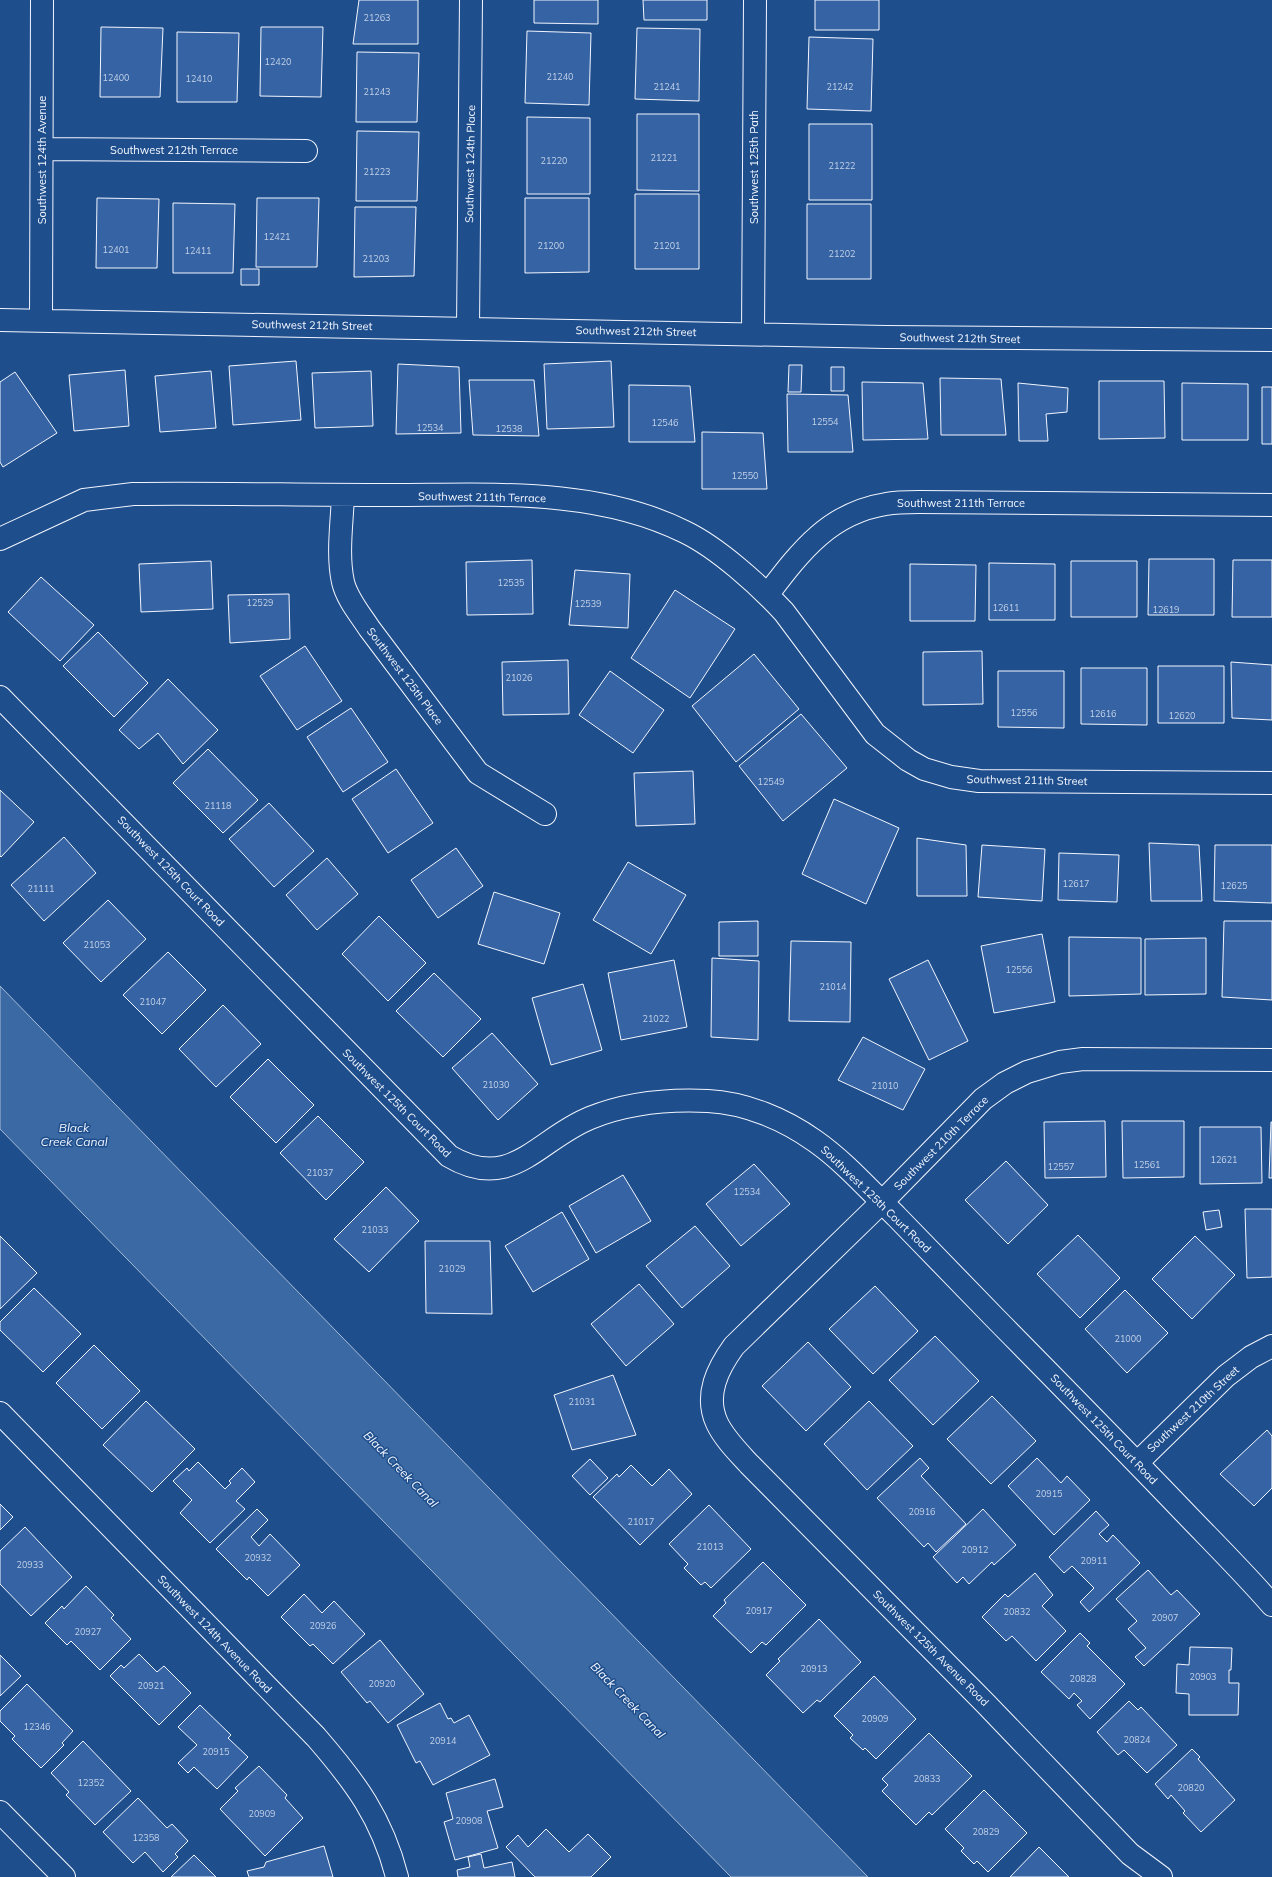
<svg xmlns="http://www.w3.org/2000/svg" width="1272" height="1877" viewBox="0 0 1272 1877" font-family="Mulish,sans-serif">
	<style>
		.water { fill: #3b69a3; stroke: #a8bbd7 }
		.building { fill: #3563a3; stroke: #f2f6ff }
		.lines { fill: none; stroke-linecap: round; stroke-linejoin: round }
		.minor-casing { stroke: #f2f6ff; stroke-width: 24 }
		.minor { stroke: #1f4e8c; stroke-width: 22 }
		.labels { text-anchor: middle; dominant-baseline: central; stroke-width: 3; stroke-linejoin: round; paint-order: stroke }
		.number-label { font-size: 9px; fill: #c3d1e8 }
		.street-label { font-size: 11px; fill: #f2f6ff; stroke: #1f4e8c }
		.water-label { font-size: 12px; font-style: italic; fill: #f2f6ff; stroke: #1f4e8c }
	</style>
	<rect width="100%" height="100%" fill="#1f4e8c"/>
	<!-- water -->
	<path class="water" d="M 0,986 L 868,1877 L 731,1877 L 0,1129 Z"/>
	<!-- building -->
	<path class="building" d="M 359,0 L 418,0 L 418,44 L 353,44 Z
		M 534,0 L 598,0 L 598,24 L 534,23 Z
		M 643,0 L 707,0 L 707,20 L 644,20 Z
		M 815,0 L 879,0 L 879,30 L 815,30 Z
		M 101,27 L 163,28 L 160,97 L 100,97 Z
		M 261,27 L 323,27 L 321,97 L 260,96 Z
		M 637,28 L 700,29 L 699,101 L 635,99 Z
		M 527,31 L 591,33 L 589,105 L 525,103 Z
		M 177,32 L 239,33 L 237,102 L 177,102 Z
		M 809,37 L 873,39 L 871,111 L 807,109 Z
		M 357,52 L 419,53 L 417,122 L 356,122 Z
		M 637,114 L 699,114 L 699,191 L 637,190 Z
		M 527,117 L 590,118 L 590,194 L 527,194 Z
		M 809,124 L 872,124 L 872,200 L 809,200 Z
		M 357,131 L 419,132 L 417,201 L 356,201 Z
		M 635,194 L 699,194 L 699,269 L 635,269 Z
		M 97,198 L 159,199 L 157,268 L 96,268 Z
		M 257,198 L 319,198 L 317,267 L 256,267 Z
		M 525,198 L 589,198 L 589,272 L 525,273 Z
		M 173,203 L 235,204 L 233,273 L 173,273 Z
		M 807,204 L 871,204 L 871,279 L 807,279 Z
		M 355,207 L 416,207 L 414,276 L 354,277 Z
		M 241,269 L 259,269 L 259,285 L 241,285 Z
		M 296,361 L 301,420 L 233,425 L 229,366 Z
		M 611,361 L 614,427 L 547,429 L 544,364 Z
		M 398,364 L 459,367 L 461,433 L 396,434 Z
		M 789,365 L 802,365 L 801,392 L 788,392 Z
		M 831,367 L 844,367 L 844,391 L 831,391 Z
		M 125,370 L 129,426 L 74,431 L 69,375 Z
		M 211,371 L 216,428 L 160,432 L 155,376 Z
		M 371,371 L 373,426 L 315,428 L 312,373 Z
		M 15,372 L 57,433 L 3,467 L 0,462 L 0,382 Z
		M 940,378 L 1001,379 L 1006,435 L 941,435 Z
		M 469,380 L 534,380 L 539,436 L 473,435 Z
		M 1099,381 L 1164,381 L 1165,438 L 1099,439 Z
		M 862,382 L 923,383 L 928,439 L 863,440 Z
		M 1018,383 L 1068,388 L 1067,412 L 1046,414 L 1048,441 L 1019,441 Z
		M 1182,383 L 1248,384 L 1248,440 L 1182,440 Z
		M 629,385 L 690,386 L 695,442 L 629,442 Z
		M 1262,387 L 1272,387 L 1272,444 L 1262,444 Z
		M 787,394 L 848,395 L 853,452 L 788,452 Z
		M 702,432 L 763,433 L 767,489 L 702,489 Z
		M 1149,559 L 1214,559 L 1214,615 L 1148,615 Z
		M 532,560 L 533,614 L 467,615 L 466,562 Z
		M 1233,560 L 1272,560 L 1272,617 L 1232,617 Z
		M 211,561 L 213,609 L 141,612 L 139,564 Z
		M 1071,561 L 1137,561 L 1137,617 L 1071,617 Z
		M 989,563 L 1055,564 L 1055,620 L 989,620 Z
		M 910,564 L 976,565 L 975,621 L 910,621 Z
		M 575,570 L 630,574 L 628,628 L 569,625 Z
		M 41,577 L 94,625 L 60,661 L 8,612 Z
		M 675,590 L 735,629 L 690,698 L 631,658 Z
		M 289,594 L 290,639 L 230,643 L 228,595 Z
		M 98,632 L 148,683 L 114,717 L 63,666 Z
		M 305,646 L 342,701 L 297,730 L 260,676 Z
		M 982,651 L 983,704 L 923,705 L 923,652 Z
		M 754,654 L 799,709 L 736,762 L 692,706 Z
		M 568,660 L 569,714 L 503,715 L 502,662 Z
		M 1231,662 L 1272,665 L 1272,720 L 1232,718 Z
		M 1158,666 L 1224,666 L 1224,723 L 1158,723 Z
		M 1081,668 L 1147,668 L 1147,725 L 1081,724 Z
		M 610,671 L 664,710 L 633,753 L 579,715 Z
		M 998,671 L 1064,671 L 1064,728 L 998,727 Z
		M 168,679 L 218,730 L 183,764 L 158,733 L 139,749 L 119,730 Z
		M 351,708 L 388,762 L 343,792 L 307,737 Z
		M 801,714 L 847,768 L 783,821 L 739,766 Z
		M 208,749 L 258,800 L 223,833 L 173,783 Z
		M 396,769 L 433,823 L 388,853 L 352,799 Z
		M 693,771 L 695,824 L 636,826 L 634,773 Z
		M 0,790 L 34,822 L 1,857 L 0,856 Z
		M 834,799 L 899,828 L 866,904 L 802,874 Z
		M 269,803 L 314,851 L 274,887 L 229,839 Z
		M 64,837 L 96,873 L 44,921 L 11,885 Z
		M 917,838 L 966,845 L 967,896 L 917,896 Z
		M 1149,843 L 1199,845 L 1202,901 L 1151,901 Z
		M 982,845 L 1045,849 L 1042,901 L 978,897 Z
		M 1215,845 L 1272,845 L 1272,903 L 1214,901 Z
		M 456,848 L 483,886 L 438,918 L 411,880 Z
		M 1059,853 L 1119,855 L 1117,902 L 1058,900 Z
		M 327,858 L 358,894 L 317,930 L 286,895 Z
		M 628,862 L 686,895 L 651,954 L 593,920 Z
		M 494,892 L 560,913 L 544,964 L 478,944 Z
		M 108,900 L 146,939 L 101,982 L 63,943 Z
		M 379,916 L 426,963 L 388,1001 L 342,954 Z
		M 758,921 L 758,956 L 719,956 L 719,922 Z
		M 1224,921 L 1272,921 L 1272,1000 L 1222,997 Z
		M 1042,934 L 1055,1002 L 994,1013 L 981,946 Z
		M 1069,937 L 1141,938 L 1141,994 L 1069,996 Z
		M 1206,938 L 1206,994 L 1145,995 L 1145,939 Z
		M 791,941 L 851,942 L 850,1022 L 789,1021 Z
		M 168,952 L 206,990 L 162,1034 L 123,995 Z
		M 712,958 L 759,961 L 758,1040 L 711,1037 Z
		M 674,960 L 687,1027 L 621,1040 L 608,973 Z
		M 928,960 L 968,1041 L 929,1060 L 889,979 Z
		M 434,973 L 481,1019 L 443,1057 L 396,1011 Z
		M 583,984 L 602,1050 L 551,1065 L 532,998 Z
		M 223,1005 L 261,1044 L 216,1087 L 179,1049 Z
		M 492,1033 L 538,1084 L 498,1120 L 452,1068 Z
		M 863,1037 L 925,1069 L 903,1110 L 838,1080 Z
		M 268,1059 L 314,1105 L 276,1143 L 230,1097 Z
		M 318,1116 L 364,1162 L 326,1200 L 280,1153 Z
		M 1105,1121 L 1106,1177 L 1045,1178 L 1044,1122 Z
		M 1122,1121 L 1184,1121 L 1184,1177 L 1123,1178 Z
		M 1271,1122 L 1272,1122 L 1272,1178 L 1269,1178 Z
		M 1200,1127 L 1261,1127 L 1262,1183 L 1200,1184 Z
		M 1006,1161 L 1048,1205 L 1008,1244 L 965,1200 Z
		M 754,1164 L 790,1204 L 741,1246 L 706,1204 Z
		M 623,1175 L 651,1221 L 596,1253 L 569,1206 Z
		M 386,1187 L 419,1221 L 369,1272 L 334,1239 Z
		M 1245,1209 L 1272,1209 L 1272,1277 L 1247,1278 Z
		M 1219,1210 L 1222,1227 L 1206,1230 L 1203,1212 Z
		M 562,1212 L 589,1259 L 533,1292 L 505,1246 Z
		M 695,1226 L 730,1266 L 682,1308 L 646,1266 Z
		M 1078,1235 L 1120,1278 L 1080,1318 L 1037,1274 Z
		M 0,1236 L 37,1273 L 0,1309 Z
		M 1195,1236 L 1235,1275 L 1192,1319 L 1152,1279 Z
		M 425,1241 L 490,1241 L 492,1314 L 426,1313 Z
		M 639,1284 L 674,1324 L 626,1366 L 591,1324 Z
		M 875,1286 L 918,1331 L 873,1374 L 829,1329 Z
		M 34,1288 L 81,1334 L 43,1372 L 0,1330 L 0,1322 Z
		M 1125,1290 L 1168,1333 L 1127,1373 L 1085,1329 Z
		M 935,1336 L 979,1381 L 933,1425 L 889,1380 Z
		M 808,1342 L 851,1387 L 806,1431 L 762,1386 Z
		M 94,1345 L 140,1391 L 102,1429 L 56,1383 Z
		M 613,1375 L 636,1435 L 572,1450 L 554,1395 Z
		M 992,1396 L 1036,1441 L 991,1484 L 947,1439 Z
		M 146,1401 L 195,1449 L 152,1492 L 103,1445 Z
		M 869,1401 L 913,1446 L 867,1490 L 824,1444 Z
		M 1267,1430 L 1272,1436 L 1272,1488 L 1254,1506 L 1220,1474 Z
		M 920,1458 L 929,1468 L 921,1476 L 966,1524 L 936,1552 L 928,1543 L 924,1547 L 877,1498 Z
		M 1037,1458 L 1061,1483 L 1067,1476 L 1090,1500 L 1054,1535 L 1008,1486 Z
		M 590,1459 L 608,1478 L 590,1495 L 572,1476 Z
		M 198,1462 L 225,1489 L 231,1483 L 229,1481 L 242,1468 L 255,1482 L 236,1501 L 245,1509 L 210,1543 L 180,1513 L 192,1500 L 173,1481 L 187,1468 L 189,1471 Z
		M 631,1465 L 652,1486 L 669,1469 L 692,1494 L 640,1545 L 593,1497 L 617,1474 L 619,1477 Z
		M 0,1504 L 13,1517 L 0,1530 Z
		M 709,1505 L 751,1549 L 711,1588 L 705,1582 L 701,1585 L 684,1568 L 688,1564 L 669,1544 Z
		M 257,1509 L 268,1520 L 251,1537 L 259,1546 L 270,1534 L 300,1565 L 268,1596 L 249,1577 L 247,1580 L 216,1549 Z
		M 983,1509 L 1016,1545 L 994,1565 L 992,1562 L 969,1584 L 963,1577 L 957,1583 L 933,1557 Z
		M 1096,1511 L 1109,1525 L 1099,1534 L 1107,1542 L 1113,1535 L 1140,1563 L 1089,1612 L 1080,1602 L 1094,1588 L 1072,1566 L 1064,1573 L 1049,1557 Z
		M 25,1527 L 72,1577 L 31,1616 L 0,1584 L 0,1551 Z
		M 763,1562 L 806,1605 L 766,1645 L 762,1642 L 751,1653 L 713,1616 L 726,1603 L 724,1600 Z
		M 1148,1570 L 1171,1595 L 1177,1590 L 1200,1614 L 1144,1666 L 1135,1657 L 1146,1648 L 1128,1629 L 1137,1621 L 1116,1599 Z
		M 1035,1573 L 1053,1595 L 1042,1606 L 1066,1631 L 1036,1661 L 1012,1636 L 1006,1641 L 982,1617 L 1005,1594 L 1008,1597 Z
		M 86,1586 L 114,1615 L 111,1618 L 131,1639 L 100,1670 L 71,1641 L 67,1645 L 45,1623 L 62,1606 L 64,1609 Z
		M 304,1594 L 322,1613 L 334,1601 L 365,1634 L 333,1664 L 313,1644 L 310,1646 L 281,1617 Z
		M 819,1619 L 861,1662 L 820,1702 L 817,1700 L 803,1713 L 766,1675 L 780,1661 L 778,1659 Z
		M 1080,1633 L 1090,1643 L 1087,1646 L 1125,1684 L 1090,1719 L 1077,1705 L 1082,1701 L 1074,1693 L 1069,1699 L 1041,1672 Z
		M 380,1640 L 424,1694 L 388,1723 L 370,1701 L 367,1703 L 341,1672 Z
		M 1190,1647 L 1232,1648 L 1231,1670 L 1229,1670 L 1229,1683 L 1239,1683 L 1238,1715 L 1189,1715 L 1189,1694 L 1176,1693 L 1177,1664 L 1189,1665 Z
		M 139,1654 L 157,1672 L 164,1666 L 191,1693 L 159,1725 L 110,1676 L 121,1665 L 124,1668 Z
		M 0,1655 L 21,1676 L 0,1696 Z
		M 874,1676 L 916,1719 L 876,1759 L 865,1748 L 863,1750 L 850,1738 L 853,1735 L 834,1716 Z
		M 27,1684 L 73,1731 L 62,1743 L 64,1745 L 41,1768 L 12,1739 L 15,1736 L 0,1721 L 0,1711 Z
		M 1129,1701 L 1138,1710 L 1141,1707 L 1177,1745 L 1147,1773 L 1124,1750 L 1118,1755 L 1097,1732 Z
		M 440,1703 L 448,1719 L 451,1718 L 454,1723 L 469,1715 L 490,1755 L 433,1785 L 420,1761 L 416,1763 L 397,1725 Z
		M 200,1705 L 231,1735 L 228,1738 L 248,1757 L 217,1789 L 194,1767 L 188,1773 L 178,1763 L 197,1745 L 178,1727 Z
		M 929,1733 L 972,1776 L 932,1815 L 929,1812 L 916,1825 L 882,1791 L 888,1785 L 882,1779 Z
		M 83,1741 L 131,1791 L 95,1825 L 66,1795 L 69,1792 L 51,1773 Z
		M 1192,1749 L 1200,1757 L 1198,1759 L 1235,1800 L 1201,1832 L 1183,1813 L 1185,1811 L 1171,1795 L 1168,1799 L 1155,1784 Z
		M 259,1766 L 287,1795 L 285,1798 L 303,1818 L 265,1856 L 220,1809 L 238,1791 L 235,1788 Z
		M 495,1779 L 503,1807 L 487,1811 L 498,1848 L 455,1860 L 444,1822 L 453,1819 L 446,1793 Z
		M 984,1790 L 1027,1833 L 988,1872 L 977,1861 L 974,1864 L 961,1851 L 964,1848 L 945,1829 Z
		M 138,1798 L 167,1828 L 172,1824 L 188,1841 L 175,1854 L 178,1857 L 163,1872 L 145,1852 L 133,1863 L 103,1832 Z
		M 546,1829 L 569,1852 L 588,1834 L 611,1857 L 591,1877 L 535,1877 L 506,1847 L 518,1835 L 528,1847 Z
		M 324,1846 L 333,1877 L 249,1877 L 247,1871 L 264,1867 L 266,1862 Z
		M 1039,1847 L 1069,1877 L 1010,1877 Z
		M 481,1854 L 484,1868 L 512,1862 L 515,1877 L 458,1877 L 457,1870 L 470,1867 L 468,1857 Z
		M 194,1855 L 216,1877 L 171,1877 Z"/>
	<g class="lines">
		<!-- minor casing -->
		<g class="minor-casing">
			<path id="minor" d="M 42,149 L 306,151
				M 0,320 L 886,337 L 1272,340
				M 41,321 L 42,0
				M 468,328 L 471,0
				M 753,334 L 755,0
				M 343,495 C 342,523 337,554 343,582 C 347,599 360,614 369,628 L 478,773 L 545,814
				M 0,539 L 84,500 L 133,494 C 215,493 296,495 377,495 C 479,496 591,485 685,532 C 718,548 759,585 784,612 L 875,734 L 908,760 L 924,769 L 951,777 L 979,781 L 1272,783
				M 768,594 C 800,552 829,513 886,504 C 896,502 908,502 919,502 L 1272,505
				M 0,697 L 449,1156 C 511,1193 538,1139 590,1118 C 627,1103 668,1099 708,1101 C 746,1103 784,1119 815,1141 C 845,1162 870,1191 896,1216 C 929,1250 962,1284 995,1318 C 1060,1384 1125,1450 1189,1517 C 1217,1546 1246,1575 1272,1605
				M 0,1413 L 316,1737 C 355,1782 382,1818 397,1877
				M 1137,1463 L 1226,1376 L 1251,1357 L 1272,1346
				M 0,1812 L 64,1877
				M 1161,1877 L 1130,1854 L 986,1704 L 749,1464 C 738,1452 724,1438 717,1423 C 704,1395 718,1368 734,1346 L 882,1202 L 983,1099 L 1005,1083 L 1027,1072 L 1060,1062 L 1083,1059 L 1272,1060"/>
		</g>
		<!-- minor -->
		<use href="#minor" class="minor"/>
	</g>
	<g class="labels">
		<!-- number labels -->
		<g class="number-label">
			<text x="377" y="17">21263</text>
			<text x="278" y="61">12420</text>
			<text x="560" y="76">21240</text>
			<text x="116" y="77">12400</text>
			<text x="199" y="78">12410</text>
			<text x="667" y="86">21241</text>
			<text x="840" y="86">21242</text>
			<text x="377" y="91">21243</text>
			<text x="664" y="157">21221</text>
			<text x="554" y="160">21220</text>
			<text x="842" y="165">21222</text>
			<text x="377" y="171">21223</text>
			<text x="277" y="236">12421</text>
			<text x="551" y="245">21200</text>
			<text x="667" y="245">21201</text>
			<text x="116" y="249">12401</text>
			<text x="198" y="250">12411</text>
			<text x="842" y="253">21202</text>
			<text x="376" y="258">21203</text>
			<text x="825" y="421">12554</text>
			<text x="665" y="422">12546</text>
			<text x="430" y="427">12534</text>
			<text x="509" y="428">12538</text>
			<text x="745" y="475">12550</text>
			<text x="511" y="582">12535</text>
			<text x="260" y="602">12529</text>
			<text x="588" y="603">12539</text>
			<text x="1006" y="607">12611</text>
			<text x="1166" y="609">12619</text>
			<text x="519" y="677">21026</text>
			<text x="1024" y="712">12556</text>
			<text x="1103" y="713">12616</text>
			<text x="1182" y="715">12620</text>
			<text x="771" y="781">12549</text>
			<text x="218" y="805">21118</text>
			<text x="1076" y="883">12617</text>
			<text x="1234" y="885">12625</text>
			<text x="41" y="888">21111</text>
			<text x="97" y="944">21053</text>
			<text x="1019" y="969">12556</text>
			<text x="833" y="986">21014</text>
			<text x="153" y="1001">21047</text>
			<text x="656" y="1018">21022</text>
			<text x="496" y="1084">21030</text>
			<text x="885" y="1085">21010</text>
			<text x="1224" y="1159">12621</text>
			<text x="1147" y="1164">12561</text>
			<text x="1061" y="1166">12557</text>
			<text x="320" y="1172">21037</text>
			<text x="747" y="1191">12534</text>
			<text x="375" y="1229">21033</text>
			<text x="452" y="1268">21029</text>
			<text x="1128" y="1338">21000</text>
			<text x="582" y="1401">21031</text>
			<text x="1049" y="1493">20915</text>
			<text x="922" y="1511">20916</text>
			<text x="641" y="1521">21017</text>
			<text x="710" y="1546">21013</text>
			<text x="975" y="1549">20912</text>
			<text x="258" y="1557">20932</text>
			<text x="1094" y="1560">20911</text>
			<text x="30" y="1564">20933</text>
			<text x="759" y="1610">20917</text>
			<text x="1017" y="1611">20832</text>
			<text x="1165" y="1617">20907</text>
			<text x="323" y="1625">20926</text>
			<text x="88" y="1631">20927</text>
			<text x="814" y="1668">20913</text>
			<text x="1203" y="1676">20903</text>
			<text x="1083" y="1678">20828</text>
			<text x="382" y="1683">20920</text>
			<text x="151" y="1685">20921</text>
			<text x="875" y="1718">20909</text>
			<text x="37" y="1726">12346</text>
			<text x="1137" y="1739">20824</text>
			<text x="443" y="1740">20914</text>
			<text x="216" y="1751">20915</text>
			<text x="927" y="1778">20833</text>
			<text x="91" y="1782">12352</text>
			<text x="1191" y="1787">20820</text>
			<text x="262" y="1813">20909</text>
			<text x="469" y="1820">20908</text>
			<text x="986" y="1831">20829</text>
			<text x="146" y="1837">12358</text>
		</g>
		<!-- street labels -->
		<g class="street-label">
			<text x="174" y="150">Southwest 212th Terrace</text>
			<text transform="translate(42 160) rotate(-90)">Southwest 124th Avenue</text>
			<text transform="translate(470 164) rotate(-89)">Southwest 124th Place</text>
			<text transform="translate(754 167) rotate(-90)">Southwest 125th Path</text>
			<text transform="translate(312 325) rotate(1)">Southwest 212th Street</text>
			<text transform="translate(636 331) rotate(1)">Southwest 212th Street</text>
			<text transform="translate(960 338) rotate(1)">Southwest 212th Street</text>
			<text transform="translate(482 497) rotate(1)">Southwest 211th Terrace</text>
			<text x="961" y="503">Southwest 211th Terrace</text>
			<text transform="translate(405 676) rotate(53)">Southwest 125th Place</text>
			<text transform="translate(1027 780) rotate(1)">Southwest 211th Street</text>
			<text transform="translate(171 871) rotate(46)">Southwest 125th Court Road</text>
			<text transform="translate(397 1103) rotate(45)">Southwest 125th Court Road</text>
			<text transform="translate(941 1143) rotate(-45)">Southwest 210th Terrace</text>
			<text transform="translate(876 1199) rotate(44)">Southwest 125th Court Road</text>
			<text transform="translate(1193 1409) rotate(-43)">Southwest 210th Street</text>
			<text transform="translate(1104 1429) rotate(46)">Southwest 125th Court Road</text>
			<text transform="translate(215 1634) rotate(46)">Southwest 124th Avenue Road</text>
			<text transform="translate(931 1648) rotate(45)">Southwest 125th Avenue Road</text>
		</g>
		<!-- water labels -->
		<g class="water-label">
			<text x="74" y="1127">Black<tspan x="74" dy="14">Creek Canal</tspan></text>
			<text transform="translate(401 1469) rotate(46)">Black Creek Canal</text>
			<text transform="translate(628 1700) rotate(46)">Black Creek Canal</text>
		</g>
	</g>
</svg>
